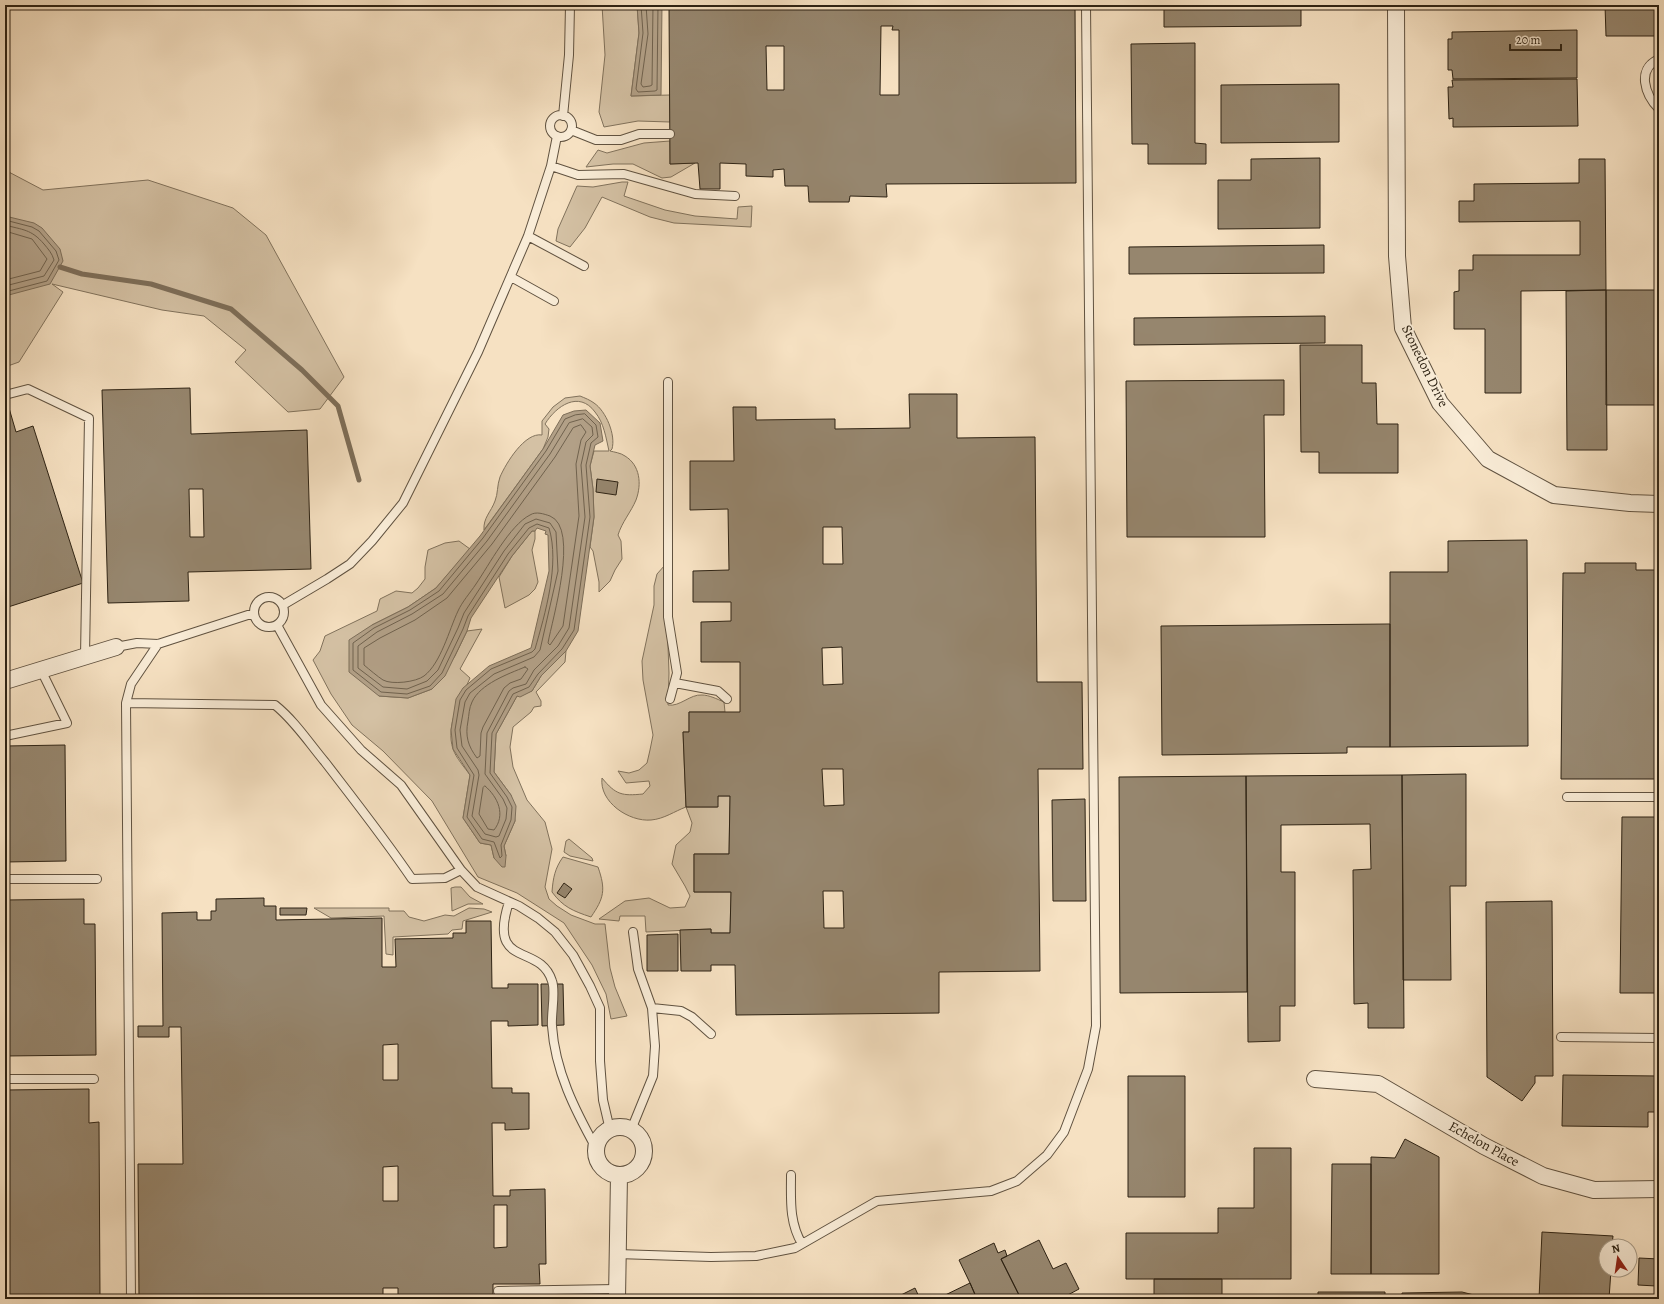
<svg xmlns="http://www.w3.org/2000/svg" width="1664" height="1304" viewBox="0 0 1664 1304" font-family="Alegreya,serif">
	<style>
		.green { fill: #d4c1a4; stroke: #81725c }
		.water { fill: #b2a087; stroke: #7d6e59 }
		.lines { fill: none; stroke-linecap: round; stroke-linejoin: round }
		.shore { stroke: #70624e; stroke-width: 1 }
		.stream { stroke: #7d6e59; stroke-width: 5 }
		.building { fill: #96866e; stroke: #2e2314; fill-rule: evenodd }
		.service-casing { stroke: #605240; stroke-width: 10 }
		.minor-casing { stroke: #605240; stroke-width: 18 }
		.service { stroke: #f9ecd7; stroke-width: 8 }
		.minor { stroke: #f9ecd7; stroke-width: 16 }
		.labels { text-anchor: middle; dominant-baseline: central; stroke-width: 4; stroke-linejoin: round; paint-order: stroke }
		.street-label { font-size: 14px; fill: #2e2314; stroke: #f9ecd7 }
	</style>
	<rect width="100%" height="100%" fill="#f6e1c2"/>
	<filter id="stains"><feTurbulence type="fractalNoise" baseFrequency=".005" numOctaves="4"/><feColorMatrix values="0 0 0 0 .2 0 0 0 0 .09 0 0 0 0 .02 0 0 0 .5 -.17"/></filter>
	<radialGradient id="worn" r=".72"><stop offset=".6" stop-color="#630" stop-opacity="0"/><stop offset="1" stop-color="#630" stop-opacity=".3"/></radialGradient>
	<!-- green -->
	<path class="green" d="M 602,5 L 637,5 L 639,33 L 631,96 L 670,95 L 670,122 L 638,121 L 604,127 L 599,112 L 605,55 Z
		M 670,141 L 670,164 L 695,163 L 671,177 L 662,178 L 633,164 L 613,164 L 586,167 L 598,150 L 607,153 L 644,143 Z
		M 5,170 L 43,190 L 148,180 L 233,208 L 266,235 L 344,377 L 320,409 L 288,412 L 235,362 L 246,350 L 204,316 L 162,310 L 52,284 L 63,292 L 19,362 L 5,367 Z
		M 622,182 L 628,182 L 624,196 L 665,210 L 695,216 L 737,219 L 738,207 L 752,206 L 751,227 L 674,223 L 650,217 L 602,197 L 585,228 L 570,247 L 556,241 L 558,229 L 577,186 L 593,187 Z
		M 580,396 C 585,398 590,400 594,403 C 606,411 616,435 612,449 L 610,451 C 614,452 621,453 625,456 C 640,465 642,484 636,500 C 631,512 622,522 618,535 L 621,541 L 622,559 L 615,570 L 610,581 L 599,592 L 599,582 L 593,551 L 590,547 L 594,517 L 593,489 L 590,466 L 594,451 L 609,451 C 606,438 604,423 595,412 C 579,390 556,406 545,424 L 549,429 L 548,437 L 543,449 L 484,530 C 483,518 491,512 495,501 C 498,494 497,485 500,477 C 506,463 525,432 542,435 L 542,421 L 553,407 L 565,398 Z
		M 532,531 L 535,531 L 535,539 L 532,550 L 538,582 L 535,589 L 529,595 L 505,608 L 499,577 L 512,556 Z
		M 459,541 L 470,549 L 436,588 L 408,607 L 372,625 L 379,696 L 408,698 L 432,689 L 455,656 L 467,631 L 482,629 L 460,669 L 470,678 C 461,699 445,725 453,749 C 456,758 465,768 470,775 L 463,818 L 480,843 L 491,845 L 494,858 L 506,856 L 504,846 L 515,821 L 511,795 L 494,772 L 496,734 L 517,696 L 532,691 L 541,676 L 566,651 L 565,662 L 536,692 L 541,701 L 541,706 L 534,707 L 531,712 L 513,727 L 510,747 L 513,767 L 527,800 L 545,822 L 552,849 L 545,887 L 549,899 L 557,906 L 571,915 L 595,924 L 605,924 L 610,968 L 615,987 L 627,1016 L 611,1019 L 606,994 L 592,965 L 564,923 L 517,893 L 478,877 L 432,801 L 383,751 L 352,725 L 331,694 L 313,660 L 320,651 L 325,636 L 377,611 L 380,599 L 396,591 L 412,593 L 418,588 L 425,579 L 425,567 L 428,550 L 445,543 Z
		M 665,565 L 669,673 L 668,705 C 680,707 690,694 702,695 C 709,695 717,699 724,702 L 725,712 L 689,712 L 689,732 L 683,732 L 686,807 L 717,807 L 718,796 L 730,796 L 729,854 L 694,854 L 694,892 L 731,892 L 730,933 L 711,933 L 711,929 L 646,932 L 645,916 L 620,916 L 619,921 L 599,919 L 625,901 L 649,898 L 670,908 L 685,907 L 690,896 L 685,886 L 672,864 L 676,845 L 690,832 L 692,823 L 686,807 C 675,811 664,819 651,820 C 629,822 599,802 602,778 C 616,795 622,796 643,794 L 650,786 L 649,781 L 626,783 L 618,771 L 629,773 L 639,770 L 647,763 L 650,750 L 653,735 L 643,680 L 642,661 L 654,605 L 654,586 L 657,574 Z
		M 569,839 L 592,858 L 593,861 L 570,856 L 564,852 L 566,841 Z
		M 563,857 L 598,867 C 606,890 604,898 591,917 C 573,911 563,907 552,892 C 553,878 555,868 563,857 Z
		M 455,887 L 461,887 L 470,897 L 483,904 L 468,904 L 452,911 L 451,888 Z
		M 314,908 L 389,908 L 389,911 L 404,911 L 409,917 L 424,921 L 445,915 L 454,916 L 469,908 L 484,909 L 492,912 L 463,921 L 462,929 L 452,930 L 448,934 L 393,937 L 393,955 L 386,954 L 384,916 L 331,918 Z"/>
	<!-- water -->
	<path class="water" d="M 637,5 L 662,5 L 661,95 L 631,96 L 639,33 Z
		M 5,216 L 34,223 L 42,228 L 60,249 L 63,261 L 50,284 L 5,296 Z
		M 586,410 L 600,423 L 603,441 L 595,445 L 590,466 L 593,489 L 594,517 L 578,631 L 566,651 L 541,676 L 532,691 L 520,697 L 517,696 L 496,734 L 494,772 L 511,795 L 516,806 L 515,821 L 504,846 L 506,856 L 505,867 L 502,867 L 494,858 L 491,845 L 480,843 L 463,818 L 470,775 L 453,749 L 451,730 L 456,699 L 463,688 L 489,666 L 531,648 L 549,571 L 548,535 L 545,534 L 546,531 L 537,528 L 535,531 L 532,531 L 512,556 L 471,618 L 467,631 L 445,676 L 432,689 L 408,698 L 379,696 L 349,672 L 349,640 L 372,625 L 408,607 L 436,588 L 480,536 L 543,449 L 563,415 L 574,411 Z"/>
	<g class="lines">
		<!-- shore -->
		<path class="shore" d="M 641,5 L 643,33 L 636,89 L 638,92 L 655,91 L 657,90 L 658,5
			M 646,5 L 648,34 L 641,84 L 643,87 L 650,86 L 652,85 L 653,5
			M 5,220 L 32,227 L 39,231 L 56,251 L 59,260 L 47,281 L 5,292
			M 5,225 C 23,230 31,229 44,244 C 48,249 52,253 54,260 L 44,276 L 5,286
			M 5,231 L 32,239 L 47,259 L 40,271 L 5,280
			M 585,414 L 596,425 L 598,437 L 591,443 L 586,465 L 590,517 L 574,630 L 562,649 L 538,674 L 529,687 L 513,694 L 492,733 L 490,773 L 507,797 L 512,807 L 511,820 L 501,845 L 502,856 L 500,858 L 494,842 L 482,839 L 467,817 L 474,775 L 457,748 L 455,730 L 460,700 L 466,690 L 491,669 L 532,652 L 535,649 C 545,614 560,564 549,528 L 537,524 L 529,528 L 508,554 L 468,616 L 463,629 L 442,673 L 430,686 L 407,694 L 381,692 L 353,670 L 353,643 L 374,628 L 410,610 L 439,591 L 483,538 L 546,451 L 565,419 L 575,415 Z
			M 583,419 L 592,427 L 593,435 L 586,442 L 581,465 L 585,517 L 569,628 L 558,646 L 534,670 L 526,684 L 513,688 L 509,691 L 487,733 L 485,774 L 503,799 L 507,808 L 506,819 L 499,836 L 496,837 L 485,834 L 472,816 L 479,775 L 478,770 L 462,746 L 460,730 L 465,702 L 470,693 L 494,674 L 534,657 L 540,650 L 558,571 L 556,532 L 550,523 L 536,519 L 525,524 L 504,551 L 464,613 L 458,628 L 438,670 L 427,681 L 407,689 L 383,687 L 358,668 L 358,646 L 377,632 L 412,614 L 443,594 L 487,541 L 550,454 L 569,423 Z
			M 581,425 L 586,432 L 581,440 L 576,464 L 579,516 L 563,626 L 550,645 L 548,643 C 552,620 580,528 550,516 C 544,514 536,511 530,515 C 510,525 489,565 476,584 C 470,593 462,602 458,611 C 449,630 441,663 424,676 C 416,682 392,685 383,680 C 377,676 370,670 364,665 L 364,648 L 380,638 L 415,620 L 447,598 L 492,544 L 555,457 L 573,428 Z
			M 525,667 L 528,669 L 521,679 L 510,683 L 504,688 L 483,727 L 481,733 L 480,756 L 477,758 C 468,746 465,736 468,721 C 469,715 469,708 472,702 C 480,684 508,674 525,667 Z
			M 485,786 C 498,797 506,815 494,830 L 488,829 L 479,814 L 483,788 Z"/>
		<!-- stream -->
		<path class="stream" d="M 60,267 L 82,274 L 151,284 L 231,309 L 302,370 L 338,406 L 359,480"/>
	</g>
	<!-- building -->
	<path class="building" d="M 669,5 L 1075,5 L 1076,183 L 886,184 L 887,197 L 850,196 L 849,202 L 809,202 L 808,186 L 785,186 L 784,169 L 773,170 L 773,177 L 746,176 L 746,164 L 720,163 L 720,189 L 700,189 L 698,163 L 670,164 ZM 881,26 L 893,26 L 892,30 L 899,30 L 899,95 L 880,95 ZM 766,46 L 784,46 L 784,90 L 767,90 Z
		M 1150,5 L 1301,5 L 1301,26 L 1164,27 L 1164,9 L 1150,9 Z
		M 1460,5 L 1604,5 L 1604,6 L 1460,8 Z
		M 1605,5 L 1659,5 L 1659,36 L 1606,36 Z
		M 1577,30 L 1577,78 L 1453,79 L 1452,70 L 1448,70 L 1448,39 L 1452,39 L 1452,32 Z
		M 1195,43 L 1195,143 L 1206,144 L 1206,164 L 1148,164 L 1148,144 L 1132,144 L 1131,44 Z
		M 1577,79 L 1578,126 L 1453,127 L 1453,118 L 1449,119 L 1448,87 L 1453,87 L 1452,80 Z
		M 1339,84 L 1339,142 L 1221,143 L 1221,85 Z
		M 1320,158 L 1320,228 L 1218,229 L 1218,180 L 1251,180 L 1251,159 Z
		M 1579,159 L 1605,159 L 1606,290 L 1521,291 L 1521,393 L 1485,393 L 1485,329 L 1454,329 L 1454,292 L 1459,291 L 1459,270 L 1473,270 L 1473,255 L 1580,255 L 1580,221 L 1459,222 L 1459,201 L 1474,201 L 1474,184 L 1579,183 Z
		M 1324,245 L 1324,273 L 1129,274 L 1129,247 Z
		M 1606,290 L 1659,290 L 1659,405 L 1606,405 Z
		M 1606,290 L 1607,450 L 1567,450 L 1566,291 Z
		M 1325,316 L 1325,343 L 1134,345 L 1134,318 Z
		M 1300,345 L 1362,345 L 1362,383 L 1376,383 L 1377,424 L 1398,424 L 1398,473 L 1319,473 L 1319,452 L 1301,452 Z
		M 1284,380 L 1284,415 L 1264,415 L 1265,537 L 1127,537 L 1126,381 Z
		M 190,388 L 191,434 L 307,430 L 311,569 L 188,572 L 189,601 L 108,603 L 102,390 ZM 189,489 L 203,489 L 204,537 L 190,537 Z
		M 909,394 L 957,394 L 957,438 L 1035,437 L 1037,682 L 1082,682 L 1083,769 L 1038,769 L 1040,971 L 939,972 L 939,1013 L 736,1015 L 735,965 L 711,965 L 711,971 L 681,971 L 680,930 L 711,929 L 711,933 L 730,933 L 731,892 L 694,892 L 694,854 L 729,854 L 730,796 L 718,796 L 718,807 L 686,807 L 683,732 L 689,732 L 689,712 L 740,712 L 740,662 L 701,662 L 701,622 L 731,621 L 731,602 L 693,602 L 693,571 L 729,570 L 728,509 L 690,510 L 690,461 L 734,461 L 733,407 L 756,407 L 756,420 L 835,419 L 835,429 L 910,428 ZM 823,527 L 842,527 L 843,564 L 823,564 ZM 842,647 L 843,684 L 823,685 L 822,648 ZM 822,769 L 843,769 L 844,805 L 824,806 ZM 823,891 L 843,891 L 844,928 L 824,928 Z
		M 9,408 L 16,432 L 33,426 L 83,583 L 5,608 L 5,410 Z
		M 597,479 L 618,482 L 616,495 L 596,492 Z
		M 1527,540 L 1528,746 L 1390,747 L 1390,572 L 1448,572 L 1448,541 Z
		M 1585,563 L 1636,563 L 1636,570 L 1659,570 L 1659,779 L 1561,779 L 1563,573 L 1585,573 Z
		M 1390,624 L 1390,747 L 1347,747 L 1347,753 L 1162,755 L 1161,626 Z
		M 65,745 L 66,861 L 5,862 L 5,746 Z
		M 1466,774 L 1466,886 L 1450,886 L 1451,980 L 1403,980 L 1402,775 Z
		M 1402,775 L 1404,1028 L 1368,1028 L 1368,1003 L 1354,1004 L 1353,870 L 1371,869 L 1370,824 L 1281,825 L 1281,872 L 1295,872 L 1295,1006 L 1280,1006 L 1280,1041 L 1248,1042 L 1246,776 Z
		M 1246,776 L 1247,992 L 1120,993 L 1119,777 Z
		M 1085,799 L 1086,901 L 1053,901 L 1052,800 Z
		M 1622,817 L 1659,817 L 1659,993 L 1620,993 Z
		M 564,883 L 572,889 L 565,898 L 557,893 Z
		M 264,898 L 264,906 L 276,906 L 276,920 L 382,918 L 382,967 L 396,967 L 395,939 L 453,938 L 453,933 L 466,933 L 466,921 L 491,921 L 492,988 L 508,988 L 508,984 L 538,984 L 538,1025 L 508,1026 L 508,1021 L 491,1021 L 492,1088 L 512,1088 L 512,1093 L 529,1093 L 529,1129 L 505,1130 L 505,1123 L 492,1123 L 493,1196 L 510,1196 L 510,1190 L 545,1189 L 546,1264 L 539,1264 L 540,1284 L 493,1284 L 493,1299 L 398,1299 L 398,1288 L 383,1288 L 383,1299 L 139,1299 L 138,1164 L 183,1164 L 181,1027 L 169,1027 L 169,1037 L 138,1037 L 138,1026 L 163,1026 L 162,913 L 197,912 L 197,920 L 211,920 L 211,911 L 216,911 L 216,899 ZM 398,1044 L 398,1080 L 383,1080 L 383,1045 ZM 398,1166 L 398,1201 L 383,1201 L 383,1167 ZM 494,1205 L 507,1205 L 507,1247 L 494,1248 Z
		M 84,899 L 84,924 L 95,924 L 96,1055 L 5,1056 L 5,900 Z
		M 1552,901 L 1553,1076 L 1535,1076 L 1535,1083 L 1522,1101 L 1487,1077 L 1486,902 Z
		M 280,908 L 307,908 L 306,915 L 280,915 Z
		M 678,934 L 678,971 L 647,971 L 647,935 Z
		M 541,984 L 563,984 L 564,1025 L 542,1026 Z
		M 1563,1075 L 1659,1076 L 1659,1112 L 1648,1112 L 1648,1127 L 1562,1126 Z
		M 1128,1076 L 1185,1076 L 1185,1197 L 1128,1197 Z
		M 89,1089 L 89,1123 L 99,1122 L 100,1299 L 5,1299 L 5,1090 Z
		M 1405,1139 L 1439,1157 L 1439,1274 L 1371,1274 L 1371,1157 L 1395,1158 Z
		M 1254,1148 L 1291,1148 L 1291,1279 L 1126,1279 L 1126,1233 L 1218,1233 L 1218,1208 L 1254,1208 Z
		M 1332,1164 L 1371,1164 L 1371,1274 L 1331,1274 Z
		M 1542,1232 L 1613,1236 L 1612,1246 L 1606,1246 L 1606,1270 L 1611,1270 L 1609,1299 L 1539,1299 Z
		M 1039,1240 L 1053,1269 L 1066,1263 L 1079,1289 L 1066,1296 L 1068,1299 L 1021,1299 L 1001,1259 Z
		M 994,1243 L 998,1253 L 1005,1250 L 1007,1256 L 1001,1259 L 1021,1299 L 977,1299 L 970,1283 L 959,1260 Z
		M 1639,1258 L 1659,1259 L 1659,1299 L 1655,1299 L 1656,1286 L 1638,1285 Z
		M 1154,1279 L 1222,1279 L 1222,1299 L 1154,1299 Z
		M 970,1283 L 977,1299 L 937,1299 Z
		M 915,1288 L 920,1299 L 893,1299 Z
		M 1318,1292 L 1385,1292 L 1385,1299 L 1318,1299 Z
		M 1462,1292 L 1490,1299 L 1402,1299 L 1402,1293 Z"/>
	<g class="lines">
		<!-- service casing -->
		<g class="service-casing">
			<path id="service" d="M 1659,59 C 1636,69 1645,95 1659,109
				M550 126a11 11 0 1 1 22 0a11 11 0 1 1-22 0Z
				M 563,116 L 569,55 L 570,5
				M 571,130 L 596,140 L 621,140 L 639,134 L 670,134
				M 551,166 L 578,175 L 624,174 L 695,194 L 735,196
				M 528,236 L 584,266
				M 511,277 L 554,301
				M 668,382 L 668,617 L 677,673 L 670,699
				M 5,395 L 28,389 L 89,418 L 85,656
				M254 612a15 15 0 1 1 30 0a15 15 0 1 1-30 0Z
				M 283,605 L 327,579 L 350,564 L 372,541 L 403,503 L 478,352 L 528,236 L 551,166 L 557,136
				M 277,625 L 321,705 L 361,750 L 401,785 L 461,870 L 477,887 L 519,906 L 538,918 L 555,932 L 573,955 L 590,986 L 600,1008 L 600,1061 L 603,1100 L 610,1130
				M 116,647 L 137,643 L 158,644 L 254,613
				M 675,683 L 718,691 L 727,699
				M 126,703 L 275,705 C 295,721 309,743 325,762 C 355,801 385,839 412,879 L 445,878 L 461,870
				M 5,736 L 67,723 L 41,670
				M 1567,797 L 1659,797
				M 5,879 L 97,879
				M 509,902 C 487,970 540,942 552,981 C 556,991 551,1014 552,1026 C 555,1071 575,1110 596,1148
				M 633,932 L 638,969 L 652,1008
				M 1561,1037 L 1659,1038
				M 5,1079 L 94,1079
				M 631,1130 L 653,1076 L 655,1046 L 652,1008 L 681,1011 L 692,1017 L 711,1034
				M 791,1175 C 791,1200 789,1222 802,1244
				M 617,1254 L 711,1257 L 756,1256 L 795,1248 L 877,1201 L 991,1191 L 1017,1181 L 1047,1155 L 1064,1132 L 1088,1069 L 1096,1026 L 1086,5
				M 498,1291 L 617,1289
				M 131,1299 L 126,703 L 131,684 L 158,644"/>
		</g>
		<!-- minor casing -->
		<g class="minor-casing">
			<path id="minor" d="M 1396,5 L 1397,256 L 1403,328 L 1440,403 L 1488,459 L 1554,495 L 1630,503 L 1659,504
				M 5,681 L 116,647
				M 1315,1079 L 1378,1084 L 1484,1146 L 1543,1176 L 1594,1190 L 1659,1189
				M596 1151a24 24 0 1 1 48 0a24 24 0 1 1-48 0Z
				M 617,1299 L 619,1175"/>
		</g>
		<!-- service -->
		<use href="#service" class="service"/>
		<!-- minor -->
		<use href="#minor" class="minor"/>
	</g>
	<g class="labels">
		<!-- street labels -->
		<g class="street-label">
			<text transform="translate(1425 366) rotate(64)">Stonedon Drive</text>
			<text transform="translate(1484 1144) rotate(29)">Echelon Place</text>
		</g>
	</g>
	<!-- margin -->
	<rect width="1664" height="1304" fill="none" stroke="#f6e1c2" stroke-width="20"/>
	<rect x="6" y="6" width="1652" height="1292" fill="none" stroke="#2e2314" stroke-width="2"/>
	<rect x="10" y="10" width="1644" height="1284" fill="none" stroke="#2e2314"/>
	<!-- north arrow -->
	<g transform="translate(1618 1258) rotate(347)"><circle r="19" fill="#f9ecd7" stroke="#a89c89"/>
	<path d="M0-3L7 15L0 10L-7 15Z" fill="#8f2418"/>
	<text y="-6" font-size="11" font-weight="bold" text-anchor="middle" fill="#2e2314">N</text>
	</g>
	<!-- scale -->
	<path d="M1510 44v6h51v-6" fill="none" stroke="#2e2314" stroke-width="2"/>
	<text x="1516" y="44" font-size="12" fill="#2e2314" stroke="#f9ecd7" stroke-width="3" paint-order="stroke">20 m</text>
	<rect width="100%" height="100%" filter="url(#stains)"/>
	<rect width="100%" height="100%" fill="url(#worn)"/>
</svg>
